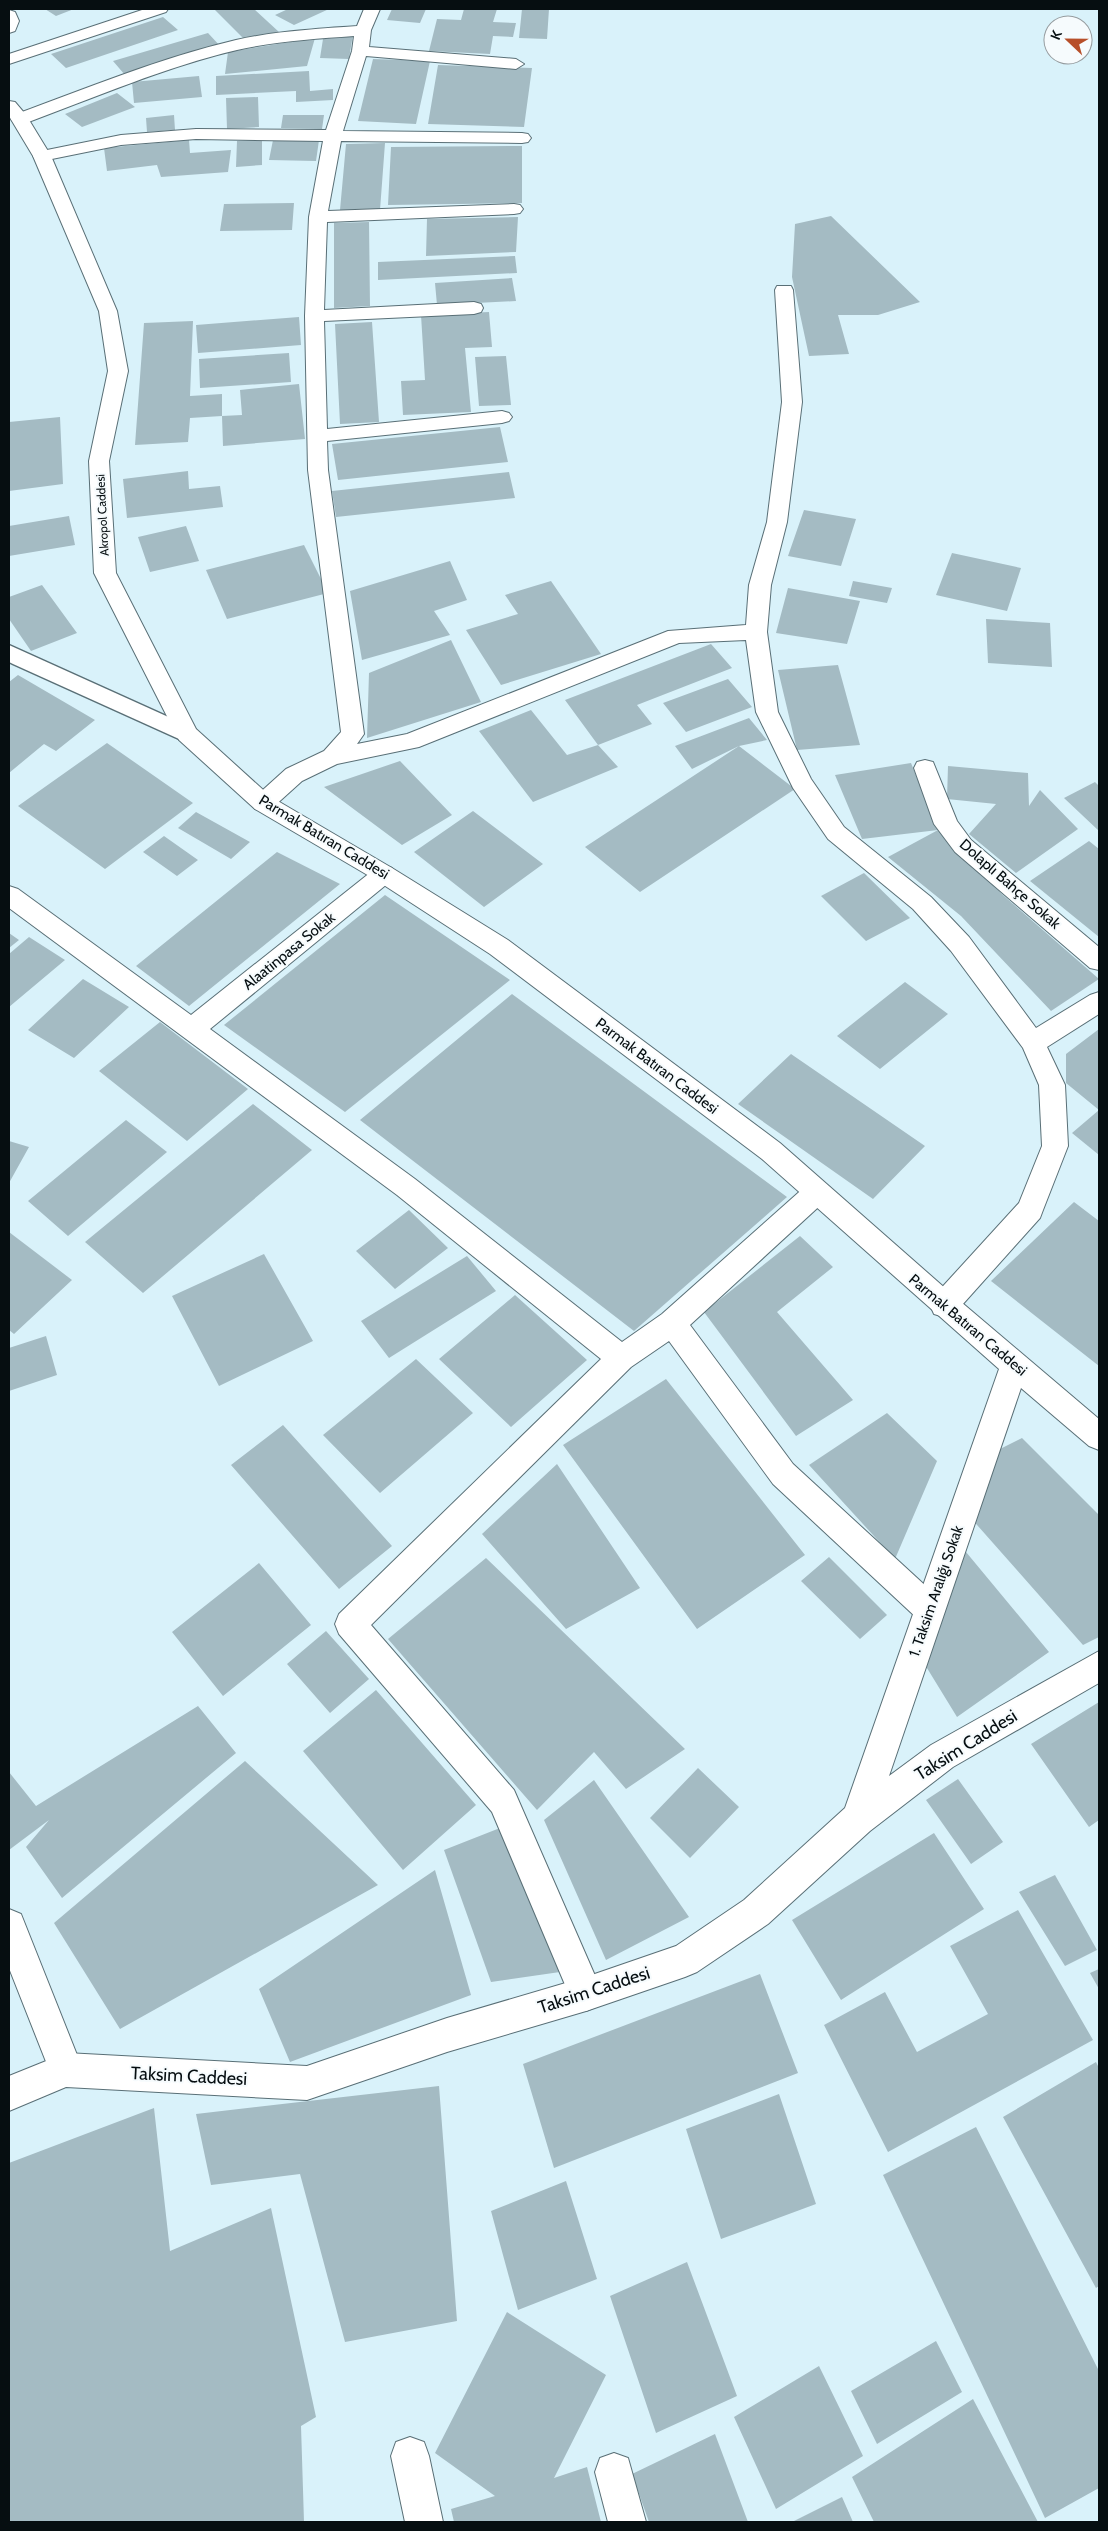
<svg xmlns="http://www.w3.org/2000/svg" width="1108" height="2531" viewBox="0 0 1108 2531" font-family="Cabin,sans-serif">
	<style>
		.building { fill: #a4bbc3 }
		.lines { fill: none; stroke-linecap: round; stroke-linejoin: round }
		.service-casing { stroke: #596f76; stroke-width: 3 }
		.minor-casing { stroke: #596f76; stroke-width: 2 }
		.secondary-casing { stroke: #596f76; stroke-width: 2 }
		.service { fill: #fff; fill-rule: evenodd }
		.minor { fill: #fff; fill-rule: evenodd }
		.secondary { fill: #fff; fill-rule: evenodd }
		.labels { text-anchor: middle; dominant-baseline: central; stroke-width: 4; stroke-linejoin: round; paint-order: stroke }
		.far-street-label { font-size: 12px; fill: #060e11; stroke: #f6fbfd }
		.street-label { font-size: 15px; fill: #060e11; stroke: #f6fbfd }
		.near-street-label { font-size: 18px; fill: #060e11; stroke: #f6fbfd }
	</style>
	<rect width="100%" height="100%" fill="#d9f2fa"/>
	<!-- building -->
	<path class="building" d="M 45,9 L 74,9 L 56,16 Z
		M 214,9 L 254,9 L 279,32 L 245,40 Z
		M 288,9 L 329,9 L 294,25 L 275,15 Z
		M 392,9 L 426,9 L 420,23 L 387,20 Z
		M 464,9 L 497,9 L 493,22 L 516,23 L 513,37 L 493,36 L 490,54 L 429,51 L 437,19 L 461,20 Z
		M 522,9 L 549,9 L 547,39 L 519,38 Z
		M 163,17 L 178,30 L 66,68 L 51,54 Z
		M 208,33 L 221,47 L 125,75 L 113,61 Z
		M 353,34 L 349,59 L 320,58 L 323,39 Z
		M 315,38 L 307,66 L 225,74 L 228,52 Z
		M 373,59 L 430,61 L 416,124 L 358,121 Z
		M 438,65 L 532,68 L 524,127 L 428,124 Z
		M 309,71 L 310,91 L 333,89 L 333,100 L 296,102 L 296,91 L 216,95 L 216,76 Z
		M 199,76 L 202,97 L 134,103 L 132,82 Z
		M 117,93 L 135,107 L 82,127 L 65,114 Z
		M 258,97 L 259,127 L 227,129 L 226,98 Z
		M 174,115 L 175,130 L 147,132 L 146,118 Z
		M 283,115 L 324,115 L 322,129 L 281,128 Z
		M 189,140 L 190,153 L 231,150 L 228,172 L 161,177 L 157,165 L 107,171 L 104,148 Z
		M 262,140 L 262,165 L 236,167 L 237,141 Z
		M 273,140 L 319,140 L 316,161 L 269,160 Z
		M 385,143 L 380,210 L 340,210 L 346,144 Z
		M 522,146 L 522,203 L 388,205 L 391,147 Z
		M 294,203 L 292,230 L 220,231 L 224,204 Z
		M 831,216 L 920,302 L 878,315 L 838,315 L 849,354 L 809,356 L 792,277 L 795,224 Z
		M 518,217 L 516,252 L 426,256 L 427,219 Z
		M 369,222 L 370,306 L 334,308 L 334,223 Z
		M 515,256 L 517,273 L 378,280 L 378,262 Z
		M 512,278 L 516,301 L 437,305 L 435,283 Z
		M 489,312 L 492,347 L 465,348 L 471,412 L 403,415 L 401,381 L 425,380 L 421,315 Z
		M 299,317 L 301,345 L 198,353 L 196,325 Z
		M 193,321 L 190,396 L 222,394 L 222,416 L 190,418 L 188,442 L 135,445 L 144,323 Z
		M 372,322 L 379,422 L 340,424 L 335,324 Z
		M 289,353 L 291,382 L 200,388 L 199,359 Z
		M 506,356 L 511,405 L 479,406 L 475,357 Z
		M 299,384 L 305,439 L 223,446 L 222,416 L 242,415 L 240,390 Z
		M 60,417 L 63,484 L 9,491 L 9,422 Z
		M 500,427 L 508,462 L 338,480 L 332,444 Z
		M 188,471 L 189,489 L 220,486 L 223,507 L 127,518 L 123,479 Z
		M 509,472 L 515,498 L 336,517 L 332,491 Z
		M 804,510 L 856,519 L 841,566 L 788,556 Z
		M 69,516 L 75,545 L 9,556 L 9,526 Z
		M 186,526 L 199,561 L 150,572 L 138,537 Z
		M 304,545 L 328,593 L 227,619 L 206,570 Z
		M 952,553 L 1021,568 L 1007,611 L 936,595 Z
		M 450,561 L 467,600 L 434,611 L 450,635 L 362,660 L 350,591 Z
		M 551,581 L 601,654 L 501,685 L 466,630 L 518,614 L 505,595 Z
		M 853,581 L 892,588 L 887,603 L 849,596 Z
		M 42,585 L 77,633 L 31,651 L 9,619 L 9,597 Z
		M 788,588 L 860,601 L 847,644 L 776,633 Z
		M 986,619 L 1050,623 L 1052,667 L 988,663 Z
		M 451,640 L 481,702 L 367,738 L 369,673 Z
		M 711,644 L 732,668 L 637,705 L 652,724 L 598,745 L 565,700 Z
		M 838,665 L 860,745 L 797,750 L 778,670 Z
		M 18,675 L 95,720 L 56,751 L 44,744 L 9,773 L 9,682 Z
		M 728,679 L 752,707 L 686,732 L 663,703 Z
		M 531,710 L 567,755 L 598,745 L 618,767 L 533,802 L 479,731 Z
		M 749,718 L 767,740 L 739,746 L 795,789 L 640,892 L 585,847 L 739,746 L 692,769 L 675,746 Z
		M 107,743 L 193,803 L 105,869 L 18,806 Z
		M 400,761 L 452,815 L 402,845 L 324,787 Z
		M 911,763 L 938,830 L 862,839 L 835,775 Z
		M 948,766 L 1028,773 L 1029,806 L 1040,790 L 1078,829 L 1016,873 L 969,834 L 996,804 L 947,799 Z
		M 1095,782 L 1099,786 L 1099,831 L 1064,798 Z
		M 473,811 L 543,864 L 484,907 L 414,852 Z
		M 196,812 L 250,842 L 231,859 L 178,828 Z
		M 938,830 L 1004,896 L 1099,979 L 1051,1011 L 961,916 L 888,857 Z
		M 164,836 L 198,860 L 177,876 L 143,852 Z
		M 1089,841 L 1099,849 L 1099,937 L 1030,881 Z
		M 277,852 L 340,884 L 189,1006 L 136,966 Z
		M 864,873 L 910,918 L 866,941 L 821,896 Z
		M 385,895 L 510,980 L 345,1112 L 224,1025 Z
		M 9,933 L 19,940 L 9,948 Z
		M 29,937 L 65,960 L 9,1007 L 9,954 Z
		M 83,979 L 129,1007 L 74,1058 L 28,1030 Z
		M 905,982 L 948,1014 L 880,1069 L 837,1036 Z
		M 512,994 L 787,1197 L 634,1331 L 360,1120 Z
		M 160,1022 L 248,1089 L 187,1141 L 99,1071 Z
		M 1099,1029 L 1099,1155 L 1072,1133 L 1099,1110 L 1066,1083 L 1066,1054 Z
		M 791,1054 L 925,1146 L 873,1199 L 738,1104 Z
		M 253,1104 L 312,1150 L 143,1293 L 85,1242 Z
		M 126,1120 L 167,1152 L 68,1236 L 28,1201 Z
		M 9,1141 L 29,1147 L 9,1183 Z
		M 1074,1202 L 1099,1221 L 1099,1366 L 991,1281 Z
		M 409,1210 L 448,1248 L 395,1289 L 356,1251 Z
		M 9,1232 L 72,1280 L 14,1334 L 9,1330 Z
		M 800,1236 L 833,1267 L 777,1312 L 853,1400 L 796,1436 L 704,1312 Z
		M 264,1254 L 313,1341 L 219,1386 L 172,1296 Z
		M 467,1256 L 496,1291 L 389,1358 L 361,1321 Z
		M 515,1295 L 587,1360 L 511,1427 L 439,1359 Z
		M 46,1336 L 57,1375 L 9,1391 L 9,1348 Z
		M 416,1359 L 473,1413 L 380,1493 L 323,1435 Z
		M 666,1379 L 805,1555 L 697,1629 L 563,1445 Z
		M 887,1413 L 937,1461 L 895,1559 L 809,1465 Z
		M 283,1425 L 392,1546 L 339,1589 L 231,1465 Z
		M 1022,1438 L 1099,1515 L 1099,1637 L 1083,1645 L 970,1517 L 998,1450 Z
		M 557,1464 L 640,1588 L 566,1629 L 482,1534 Z
		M 966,1552 L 1049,1652 L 957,1717 L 919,1655 Z
		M 829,1557 L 887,1615 L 860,1639 L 801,1581 Z
		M 486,1558 L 685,1749 L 626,1789 L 594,1752 L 537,1810 L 388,1639 Z
		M 259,1563 L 311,1625 L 223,1696 L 172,1632 Z
		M 326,1631 L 369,1679 L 330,1713 L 287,1664 Z
		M 376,1690 L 476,1805 L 403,1870 L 303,1751 Z
		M 1099,1702 L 1099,1820 L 1089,1827 L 1031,1744 Z
		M 198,1706 L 236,1753 L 62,1898 L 26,1847 L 49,1820 L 9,1850 L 9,1772 L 36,1806 Z
		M 245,1761 L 378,1885 L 120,2029 L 54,1923 Z
		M 698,1768 L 739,1807 L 690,1858 L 650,1818 Z
		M 958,1779 L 1003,1842 L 971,1864 L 926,1800 Z
		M 594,1780 L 689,1917 L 606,1960 L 544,1820 Z
		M 505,1826 L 560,1972 L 491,1982 L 444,1850 Z
		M 934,1833 L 984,1909 L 841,2000 L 792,1920 Z
		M 435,1870 L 471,1995 L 290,2062 L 259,1989 Z
		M 1055,1875 L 1097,1950 L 1065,1966 L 1019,1892 Z
		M 1018,1910 L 1093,2040 L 888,2152 L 824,2025 L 885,1992 L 917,2052 L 988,2014 L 950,1946 Z
		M 1099,1969 L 1099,1989 L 1090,1973 Z
		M 760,1974 L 798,2073 L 554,2168 L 523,2064 Z
		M 1096,2062 L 1099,2068 L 1099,2286 L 1096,2288 L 1003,2117 Z
		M 439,2086 L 457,2321 L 345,2342 L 300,2174 L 211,2185 L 196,2114 Z
		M 779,2094 L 816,2204 L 721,2239 L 686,2129 Z
		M 154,2108 L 170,2251 L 271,2208 L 316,2417 L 301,2426 L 304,2522 L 9,2522 L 9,2163 Z
		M 976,2127 L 1099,2371 L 1099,2488 L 1045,2518 L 883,2175 Z
		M 566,2181 L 597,2279 L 518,2310 L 491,2211 Z
		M 687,2262 L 737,2396 L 656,2433 L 610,2296 Z
		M 507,2312 L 606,2375 L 554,2478 L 587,2467 L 601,2522 L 454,2522 L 451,2509 L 495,2496 L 435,2453 Z
		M 936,2341 L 962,2392 L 877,2444 L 851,2391 Z
		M 819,2366 L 863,2456 L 776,2509 L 734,2417 Z
		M 973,2399 L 1038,2522 L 874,2522 L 852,2477 Z
		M 715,2434 L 748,2522 L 649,2522 L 632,2474 Z
		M 842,2497 L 853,2522 L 792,2522 Z"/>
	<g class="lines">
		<!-- service casing -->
		<g class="service-casing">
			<path id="service" d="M 9,645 L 195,729 L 198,734 L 195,739 L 187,742 L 179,739 L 13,664 L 9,662 Z"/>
		</g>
		<!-- minor casing -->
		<g class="minor-casing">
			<path id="minor" d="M 145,9 L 168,9 L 166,12 L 9,64 L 9,54 Z
				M 364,9 L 380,9 L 371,30 L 369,47 L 516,59 L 524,64 L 516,69 L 366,56 L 343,131 L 522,133 L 528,134 L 531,138 L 528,142 L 522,143 L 341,141 L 328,211 L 514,204 L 520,205 L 523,209 L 520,213 L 514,214 L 327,222 L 324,310 L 474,302 L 481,304 L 483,308 L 481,312 L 474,314 L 324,321 L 327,429 L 502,411 L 509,413 L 512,417 L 509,421 L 502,423 L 327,441 L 328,470 L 364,734 L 357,744 L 407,734 L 668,631 L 746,625 L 749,585 L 767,522 L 782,402 L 775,290 L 777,286 L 791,286 L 793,290 L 802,402 L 787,522 L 771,585 L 767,632 L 778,712 L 811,779 L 844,827 L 931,897 L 969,937 L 1036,1028 L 1090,995 L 1099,992 L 1099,1014 L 1047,1047 L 1065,1085 L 1068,1146 L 1043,1210 L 1040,1218 L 954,1314 L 944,1317 L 934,1314 L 930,1305 L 934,1296 L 1019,1203 L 1042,1146 L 1039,1085 L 1023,1048 L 951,951 L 913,909 L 828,839 L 793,788 L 756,712 L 746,640 L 679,643 L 419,747 L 337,764 L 302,781 L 271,809 L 263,811 L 255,809 L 251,803 L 255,797 L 286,769 L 324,751 L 341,732 L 308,470 L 305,316 L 309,217 L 323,141 L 196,139 L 121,145 L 42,161 L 36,160 L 33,156 L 36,152 L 42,151 L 121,135 L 196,129 L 326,130 L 352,51 L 354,36 C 315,39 276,41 237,50 C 165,67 96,97 26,123 L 14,123 L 11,119 L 14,115 C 87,88 160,58 236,40 C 276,31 316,29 357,26 Z
				M 9,10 L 15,12 L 19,21 L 15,31 L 9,33 Z
				M 925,760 L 933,762 L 957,821 L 971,840 L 1099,947 L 1099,970 L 1090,968 L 955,852 L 934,824 L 914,768 L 917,762 Z
				M 384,865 L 392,868 L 396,874 L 392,880 L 210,1029 L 415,1179 L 622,1342 L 662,1314 L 807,1185 L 816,1182 L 825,1185 L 829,1193 L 825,1201 L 690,1325 L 793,1464 L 941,1600 L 945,1610 L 941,1620 L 930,1625 L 919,1620 L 773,1484 L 669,1341 L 631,1367 L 371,1625 L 514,1790 L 603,1994 L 598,2006 L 586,2011 L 574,2006 L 492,1812 L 339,1634 L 335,1624 L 339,1614 L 601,1359 L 397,1195 L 9,908 L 9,886 L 18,889 L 191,1015 L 376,868 Z
				M 9,1909 L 21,1914 L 83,2070 L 78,2082 L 66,2087 L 54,2082 L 9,1968 Z
				M 410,2437 L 424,2442 L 429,2456 L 443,2522 L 405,2522 L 391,2456 L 396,2442 Z
				M 614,2453 L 628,2458 L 646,2522 L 608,2522 L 595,2472 L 600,2458 Z"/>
		</g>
		<!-- secondary casing -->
		<g class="secondary-casing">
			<path id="secondary" d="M 9,101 L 15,102 L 26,115 L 51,156 L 117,311 L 128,371 L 109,461 L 116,573 L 196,729 L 271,797 L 392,868 L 508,940 L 780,1143 L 954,1296 L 1099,1419 L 1099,1450 L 1089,1446 L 1021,1388 L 889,1776 L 931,1745 L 1099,1651 L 1099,1683 L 953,1767 L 870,1831 L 768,1924 L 697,1972 L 685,1977 L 586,2011 L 447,2052 L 307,2100 L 66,2087 L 9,2111 L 9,2076 L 66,2053 L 307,2066 L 447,2018 L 586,1977 L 676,1946 L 744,1900 L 845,1808 L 999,1369 L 762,1159 L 490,954 L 376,880 L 255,809 L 179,740 L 94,573 L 89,461 L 108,371 L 99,311 L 33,156 L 9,116 Z"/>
		</g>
		<!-- service -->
		<use href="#service" class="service"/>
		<!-- minor -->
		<use href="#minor" class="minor"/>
		<!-- secondary -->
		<use href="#secondary" class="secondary"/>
	</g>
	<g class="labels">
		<!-- far-street labels -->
		<g class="far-street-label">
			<text transform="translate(102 515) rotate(-93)">Akropol Caddesi</text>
		</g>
		<!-- street labels -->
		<g class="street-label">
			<text transform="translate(324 837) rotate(31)">Parmak Batıran Caddesi</text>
			<text transform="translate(1010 884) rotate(41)">Dolaplı Bahçe Sokak</text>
			<text transform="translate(289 951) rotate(-39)">Alaatinpasa Sokak</text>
			<text transform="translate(657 1066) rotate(37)">Parmak Batıran Caddesi</text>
			<text transform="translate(968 1325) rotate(40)">Parmak Batıran Caddesi</text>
			<text transform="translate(936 1591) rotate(-71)">1. Taksim Aralığı Sokak</text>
		</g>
		<!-- near-street labels -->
		<g class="near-street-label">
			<text transform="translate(966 1745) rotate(-32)">Taksim Caddesi</text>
			<text transform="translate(594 1990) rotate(-18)">Taksim Caddesi</text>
			<text transform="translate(189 2076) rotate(3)">Taksim Caddesi</text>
		</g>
	</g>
	<!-- border -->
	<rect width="1108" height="2531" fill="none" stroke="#060e11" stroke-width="20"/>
	<!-- north arrow -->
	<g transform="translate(1068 40) rotate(292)"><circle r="24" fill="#f6fbfd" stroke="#969c9f"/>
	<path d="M0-4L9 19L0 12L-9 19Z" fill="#b74f2a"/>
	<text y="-8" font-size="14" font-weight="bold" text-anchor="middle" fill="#060e11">K</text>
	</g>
</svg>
